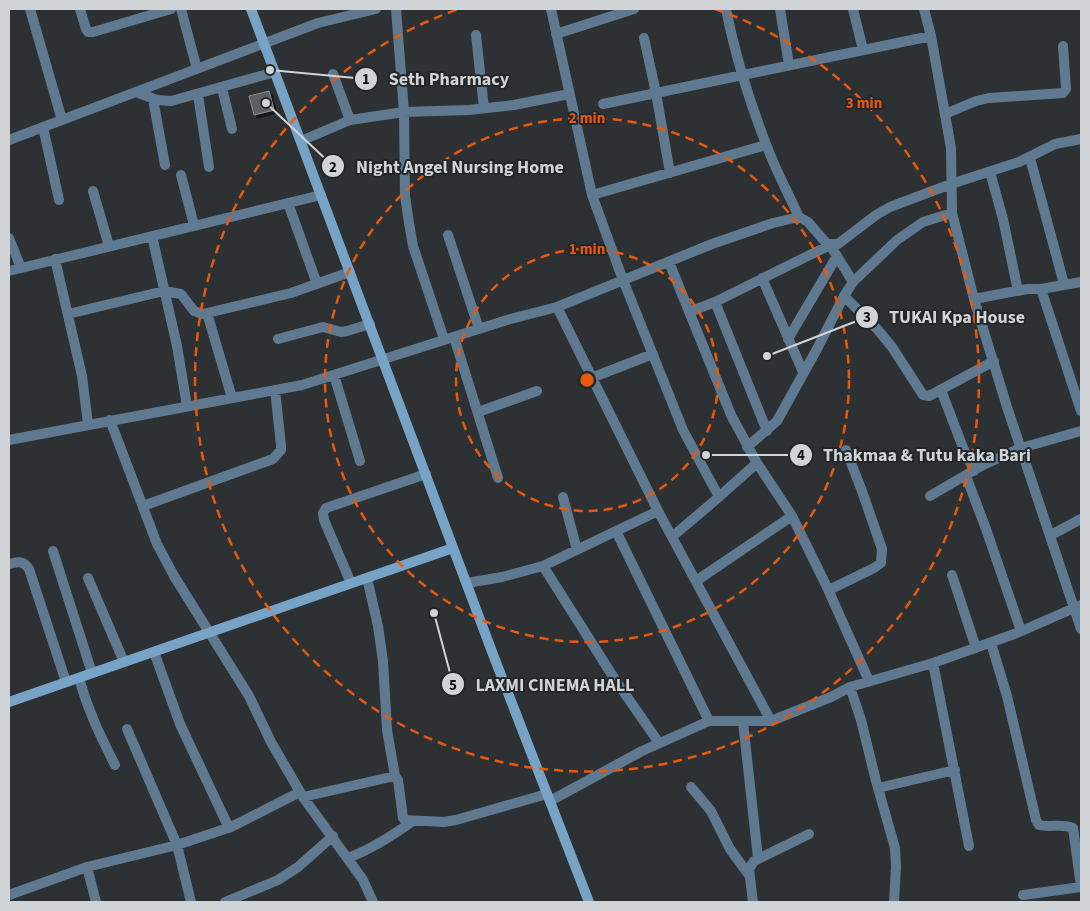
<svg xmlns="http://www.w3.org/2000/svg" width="1090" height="911" viewBox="0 0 1090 911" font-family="'Source Sans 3',sans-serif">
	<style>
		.building { fill: #5b5f63; stroke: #8b8f93; filter: url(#shadow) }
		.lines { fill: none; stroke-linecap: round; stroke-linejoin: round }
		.street { stroke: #5f7990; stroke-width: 10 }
		.secondary { stroke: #77a3c6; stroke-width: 10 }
		.ring { fill: none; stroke: #e8590c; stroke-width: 2.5; stroke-dasharray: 9 6 }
		.centre { fill: #e8590c; stroke: #23272a; stroke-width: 2.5 }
		.ring-label { font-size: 15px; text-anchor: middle; font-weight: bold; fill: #e8590c; stroke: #23272a; stroke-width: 4; stroke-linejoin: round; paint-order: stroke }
		.leader { fill: none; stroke: #d1d4d6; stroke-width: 2 }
		.callout-dot { fill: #d1d4d6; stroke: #23272a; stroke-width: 2 }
		.mark-label { font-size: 15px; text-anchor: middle; font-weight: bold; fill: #111 }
		.callout-label { font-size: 18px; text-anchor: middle; font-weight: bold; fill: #d1d4d6; stroke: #23272a; stroke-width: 4; stroke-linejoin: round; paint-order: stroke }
	</style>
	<defs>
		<filter id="shadow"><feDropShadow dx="3" dy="3" stdDeviation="0" flood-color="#0009"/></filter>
	</defs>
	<rect width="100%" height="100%" fill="#2d3134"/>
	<!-- building -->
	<path class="building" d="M 269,91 L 274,110 L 254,115 L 249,96 Z"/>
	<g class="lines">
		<!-- street -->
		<path class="street" d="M 30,9 L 62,120
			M 80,9 L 86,29 L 88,32 L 93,32 L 171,9
			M 181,9 L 197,69
			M 396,9 L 404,112 L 405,196 L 409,223 L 413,246 L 444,339
			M 551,9 L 592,195 L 623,280 L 683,430 L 719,497
			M 726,9 C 735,55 749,100 766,144 C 775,169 788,193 799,217
			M 780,9 L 789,65
			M 853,9 L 863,50
			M 924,9 L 931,36 L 951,148 L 952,213 L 974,299 L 1007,407 L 1081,629
			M 556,34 L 634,9
			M 476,35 L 484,108
			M 644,38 L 656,93 L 670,173
			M 333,74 L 350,120
			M 222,88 L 232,129
			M 136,92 L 157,100 L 171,101 L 275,72
			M 198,95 L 209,167
			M 153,99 L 165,165
			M 603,104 L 931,36
			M 945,114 L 976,101 L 989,98 L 1063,93 L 1066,89 L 1063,46
			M 43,127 L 59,200
			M 9,140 L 318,23 L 376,9
			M 301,141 L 350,120 L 404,112 L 469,110 L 514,105 L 569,94
			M 1030,158 L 1064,284
			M 990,172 L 1003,219 L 1018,291
			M 181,175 L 194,225
			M 93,191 L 109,246
			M 592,195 L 766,145
			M 288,203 L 317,284
			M 448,235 L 479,329
			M 152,236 L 177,346 L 187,406
			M 9,238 L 21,268
			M 55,259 L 82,376 L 88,424
			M 669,262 L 731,415 L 757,463 L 792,516 L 826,585 L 869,681
			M 9,271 L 321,195
			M 762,278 L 803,372
			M 1041,289 L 1081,411
			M 844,296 L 878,330 L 892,347 L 923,395 L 929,396 L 994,361
			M 974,299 L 1027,289 L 1041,289 L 1081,282
			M 715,302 L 767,431
			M 557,307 L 658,511 L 771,721
			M 689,312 L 715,302 L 830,245 L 853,282
			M 207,313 L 232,398
			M 68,314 L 164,291 L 181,294 L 194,311 L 203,314 L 291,293 L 350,272
			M 454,337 L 498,478
			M 278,339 L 323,327 L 341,332 L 347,331 L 370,324
			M 788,339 L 837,256
			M 334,375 L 360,461
			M 591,378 L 653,354
			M 941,390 L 962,445 L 974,471
			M 478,412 L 537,391
			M 110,420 L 157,544 L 174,576 L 249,696 L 271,742 L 303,797 L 363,880 L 373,902
			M 9,440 L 302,385 L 507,320 L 557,307 L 712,244 L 773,223 L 799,217 L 808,222 L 827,244 L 838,244 L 876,215 L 890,207 L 951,184 L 1019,162 L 1055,144 L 1081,139
			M 747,447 L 777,421 L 817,349 L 844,296 L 853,282 L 897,240 L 923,222 L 952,213
			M 966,476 L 986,529 L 1021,631
			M 930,496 L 983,465 L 1021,448 L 1081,431
			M 563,497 L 577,550
			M 143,506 L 273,459 L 281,450 L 281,445 L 275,390
			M 616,531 L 709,721
			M 1051,535 L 1081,519
			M 673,536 L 712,503 L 757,463
			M 53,551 L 92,673
			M 9,564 C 18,562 23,560 29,569 L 66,682
			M 543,566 L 614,678 L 659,743
			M 952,575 L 976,648
			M 88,578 L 124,662
			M 367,578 L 378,626 L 383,661 L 387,730 L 395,776
			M 696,581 L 792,516
			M 351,583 L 324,520 L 323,513 L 326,508 L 426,474
			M 467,583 L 502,577 L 543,566 L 658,511
			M 829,590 L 874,568 L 881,563 L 882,549 L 862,491 L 846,450
			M 991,643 L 1007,696 L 1036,820 L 1039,825 C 1051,828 1062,823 1073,828 L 1081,886
			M 154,652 L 180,724 L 229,828
			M 933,663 L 969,846
			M 79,678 C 88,711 100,735 115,765
			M 850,687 L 861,720 L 876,781 L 895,848 L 896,867 L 894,902
			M 743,722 L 758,858
			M 127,729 L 177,845 L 191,902
			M 691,787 L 711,811 L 730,849 L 749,875
			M 878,788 L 955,770
			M 303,797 L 395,776 L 398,780 L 403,818 L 405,820 L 444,822 L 456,820 L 547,794
			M 550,801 L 642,751 L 709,721 L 771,721 L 831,697 L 850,687 L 933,663 L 1017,633 L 1081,605
			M 348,858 C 372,849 392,836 413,821
			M 87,867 L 96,902
			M 9,895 L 87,867 L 177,845 L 231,827 L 300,792
			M 1023,895 L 1081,887
			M 225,902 L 278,880 L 298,867 L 333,836
			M 753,902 L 749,869 L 754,861 L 809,834"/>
		<!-- secondary -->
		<path class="secondary" d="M 251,9 L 494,657 L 589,902
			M 9,702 L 453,548"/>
	</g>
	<!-- distance rings -->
	<g class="ring">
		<circle cx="587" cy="380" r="131"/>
		<circle cx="587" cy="380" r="262"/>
		<path d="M715 9A392 392 0 1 1 459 9"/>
	</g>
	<circle cx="587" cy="380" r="8" class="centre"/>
	<g class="ring-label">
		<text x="864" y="108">3 min</text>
		<text x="587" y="123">2 min</text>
		<text x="587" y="254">1 min</text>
	</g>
	<!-- callouts -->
	<path class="leader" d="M270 70L366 79M266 103L333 166M767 356L867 317M706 455L801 455M434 613L453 684"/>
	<g class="callout-dot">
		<circle cx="270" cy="70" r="5"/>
		<circle cx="266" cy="103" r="5"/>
		<circle cx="767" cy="356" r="5"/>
		<circle cx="706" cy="455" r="5"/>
		<circle cx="434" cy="613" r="5"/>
		<circle cx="366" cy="79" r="12"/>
		<circle cx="333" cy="166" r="12"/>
		<circle cx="867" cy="317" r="12"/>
		<circle cx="801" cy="455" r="12"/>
		<circle cx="453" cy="684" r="12"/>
	</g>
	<g class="mark-label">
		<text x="366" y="84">1</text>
		<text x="333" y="172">2</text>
		<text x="867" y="322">3</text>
		<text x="801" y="460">4</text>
		<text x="453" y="690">5</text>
	</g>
	<g class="callout-label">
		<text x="449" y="85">Seth Pharmacy</text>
		<text x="460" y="173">Night Angel Nursing Home</text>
		<text x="957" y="323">TUKAI Kpa House</text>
		<text x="927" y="461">Thakmaa &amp; Tutu kaka Bari</text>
		<text x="555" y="691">LAXMI CINEMA HALL</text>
	</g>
	<!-- border -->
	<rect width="1090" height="911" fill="none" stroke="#d1d4d6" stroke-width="20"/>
</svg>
